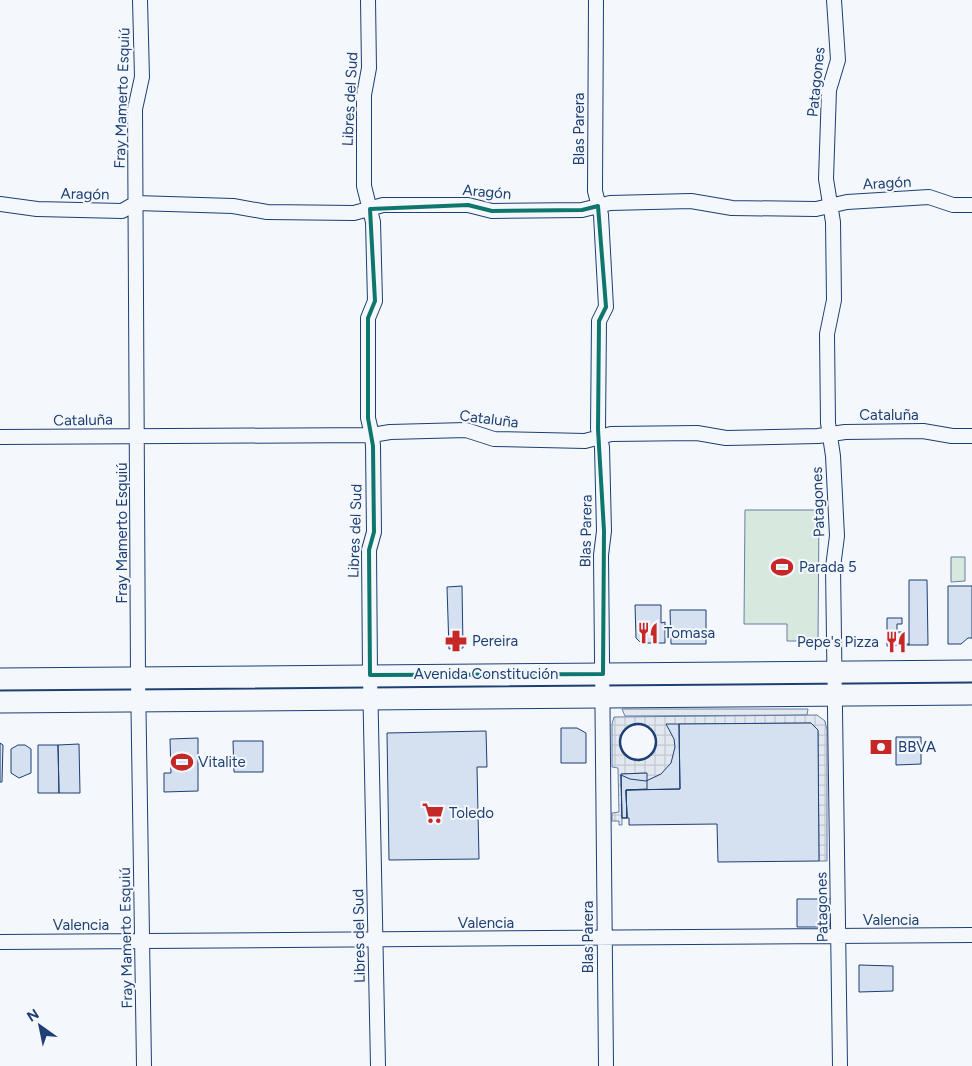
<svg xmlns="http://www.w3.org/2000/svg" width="972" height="1066" viewBox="0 0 972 1066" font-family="Figtree,sans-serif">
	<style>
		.grass { fill: url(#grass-dots); stroke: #687fa3 }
		.pitch { fill: #d7e8df; stroke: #687fa3 }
		.parking { fill: #e3e8f0; stroke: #687fa3 }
		.plaza { fill: url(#plaza-grid); stroke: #687fa3; fill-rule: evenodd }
		.building { fill: #d5e0f0; stroke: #1d3f73 }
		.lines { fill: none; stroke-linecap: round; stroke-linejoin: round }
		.minor-casing { stroke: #1d3f73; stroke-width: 16 }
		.primary-casing { stroke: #1d3f73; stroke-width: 23 }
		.minor { stroke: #f4f7fb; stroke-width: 14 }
		.primary { stroke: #f4f7fb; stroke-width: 21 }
		.wall { stroke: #1d3f73; stroke-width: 2.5 }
		.marked { fill: none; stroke: #0f766e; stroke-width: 4; stroke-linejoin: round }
		.labels { text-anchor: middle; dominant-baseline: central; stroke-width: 4; stroke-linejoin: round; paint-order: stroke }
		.street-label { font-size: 15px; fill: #1d3f73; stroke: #f4f7fb }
		.poi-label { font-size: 15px; fill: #1d3f73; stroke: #f4f7fb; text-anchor: start }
	</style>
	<defs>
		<pattern id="grass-dots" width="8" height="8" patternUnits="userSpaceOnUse" patternTransform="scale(1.25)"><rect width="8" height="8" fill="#d7e8df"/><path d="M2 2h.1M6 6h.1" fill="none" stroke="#b8c8c3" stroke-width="1.8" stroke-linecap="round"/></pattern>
		<pattern id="plaza-grid" width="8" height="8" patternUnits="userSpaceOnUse" patternTransform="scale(1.25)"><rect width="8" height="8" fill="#e3e8f0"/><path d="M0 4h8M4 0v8" fill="none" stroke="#c2c8d1"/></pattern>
	</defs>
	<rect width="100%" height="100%" fill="#f4f7fb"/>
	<!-- grass -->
	<path class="grass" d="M 972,680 L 972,685 L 857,686 L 857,681 Z
		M 813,681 L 813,686 L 626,688 L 626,683 Z
		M 582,683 L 583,688 L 390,690 L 390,685 Z
		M 346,685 L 346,690 L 160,692 L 160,687 Z
		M 0,688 L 116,688 L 117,690 L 0,693 Z"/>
	<!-- pitch -->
	<path class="pitch" d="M 745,510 L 819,510 L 818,641 L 787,641 L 787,624 L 744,624 Z
		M 951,557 L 965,557 L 965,581 L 951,582 Z"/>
	<!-- parking -->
	<path class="parking" d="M 622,709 L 808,709 L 807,715 L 625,716 Z"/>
	<!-- plaza -->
	<path class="plaza" d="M 817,715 L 825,721 L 827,730 L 827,861 L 819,861 L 818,731 L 811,723 L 679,724 L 680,789 L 647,789 L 646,773 L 621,774 L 622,825 L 619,825 L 619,821 L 612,821 L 612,813 L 619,812 L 618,768 L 612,767 L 612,724 L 614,717 ZM 638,724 L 645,725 L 651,729 L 656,739 L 654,752 L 647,758 L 639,761 L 627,757 L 622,752 L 620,742 L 621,735 L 625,730 L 631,726 Z"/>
	<!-- building -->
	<path class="building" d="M 909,580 L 927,580 L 928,645 L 909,645 Z
		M 462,586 L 463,648 L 449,649 L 447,587 Z
		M 948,586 L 972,586 L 972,638 L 968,638 L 961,644 L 948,644 Z
		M 635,605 L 661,605 L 661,623 L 665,622 L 665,643 L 641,643 L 636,638 Z
		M 670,610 L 706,610 L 706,644 L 671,644 Z
		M 887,618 L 902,618 L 902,624 L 897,624 L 897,632 L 904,632 L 904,644 L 909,644 L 909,645 L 887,646 Z
		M 811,723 L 818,730 L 819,861 L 718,862 L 717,824 L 629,825 L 629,818 L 627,818 L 626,790 L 680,789 L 679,724 Z
		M 666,724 L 679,724 L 680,789 L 626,790 L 627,818 L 622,818 L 621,775 L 630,779 L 646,781 L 661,774 L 671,763 L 675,747 L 674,739 Z
		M 561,728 L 577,728 L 586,733 L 586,763 L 561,763 Z
		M 486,731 L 487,767 L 477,767 L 479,859 L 389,860 L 387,733 Z
		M 896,737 L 921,737 L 921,764 L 896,765 Z
		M 198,738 L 198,791 L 164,792 L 164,773 L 171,773 L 170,739 Z
		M 233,741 L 263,741 L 263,772 L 234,772 Z
		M 0,743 L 3,745 L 2,782 L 0,782 Z
		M 79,744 L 80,793 L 59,793 L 58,745 Z
		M 18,745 L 25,745 L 31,749 L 31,773 L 19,778 L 11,773 L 11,749 Z
		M 38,745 L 58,745 L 59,793 L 38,793 Z
		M 647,773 L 647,789 L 626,790 L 627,818 L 622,818 L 621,774 Z
		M 797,899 L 831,899 L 830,927 L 797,927 Z
		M 859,965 L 893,966 L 893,991 L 859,992 Z"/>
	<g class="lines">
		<!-- minor casing -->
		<g class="minor-casing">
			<path id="minor" d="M 140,0 L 142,77 L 135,109 L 138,677 L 144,1066
				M 368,0 L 369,68 L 364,95 L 364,186 L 373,222 L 375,301 L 368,318 L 368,418 L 372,435 L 373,446 L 374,532 L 369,550 L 370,675 L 378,1066
				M 596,0 L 595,191 L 601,215 L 606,307 L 599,321 L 598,429 L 602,447 L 604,531 L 601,555 L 606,1066
				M 834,0 L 838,60 L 829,90 L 826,179 L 833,222 L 834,300 L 827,334 L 828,423 L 833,456 L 837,536 L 833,567 L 840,1066
				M 0,204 L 37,209 L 122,211 L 136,203 L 233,206 L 267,212 L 354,213 L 383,205 L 468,205 L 492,211 L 582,210 L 610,203 L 691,201 L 732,208 L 816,209 L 847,202 L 929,197 L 953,205 L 972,205
				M 0,437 L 372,435 L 390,432 L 466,430 L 494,439 L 585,441 L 611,434 L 697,433 L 726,438 L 818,436 L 845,432 L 923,431 L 952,436 L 972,436
				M 0,942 L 972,935"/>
		</g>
		<!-- primary casing -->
		<g class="primary-casing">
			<path id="primary" d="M 0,679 L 972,671
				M 0,702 L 972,694"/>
		</g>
		<!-- minor -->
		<use href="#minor" class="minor"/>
		<!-- primary -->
		<use href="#primary" class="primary"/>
		<!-- wall -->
		<path class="wall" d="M620 742a18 18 0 1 1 36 0a18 18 0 1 1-36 0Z"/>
	</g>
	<!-- marked area -->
	<path class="marked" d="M 468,205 L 492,211 L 582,210 L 598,206 L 606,307 L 599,321 L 598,429 L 604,531 L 603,674 L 370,675 L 369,550 L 374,532 L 373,446 L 368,418 L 368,318 L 375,301 L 370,209 Z"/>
	<!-- icons -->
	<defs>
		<g id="stadium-bare" transform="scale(1.725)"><path d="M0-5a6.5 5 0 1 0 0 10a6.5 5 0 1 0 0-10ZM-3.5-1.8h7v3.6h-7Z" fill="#c62828" stroke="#f4f7fb" stroke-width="2.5" paint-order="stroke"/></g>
		<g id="restaurant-bare" transform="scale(1.725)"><path d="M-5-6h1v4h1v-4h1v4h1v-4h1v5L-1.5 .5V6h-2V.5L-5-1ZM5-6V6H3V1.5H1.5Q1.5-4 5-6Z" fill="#c62828" stroke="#f4f7fb" stroke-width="2.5" paint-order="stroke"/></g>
		<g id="pharmacy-bare" transform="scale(1.725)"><path d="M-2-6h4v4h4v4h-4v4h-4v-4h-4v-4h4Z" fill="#c62828" stroke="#f4f7fb" stroke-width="2.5" paint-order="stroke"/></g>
		<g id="bank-bare" transform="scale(1.725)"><path d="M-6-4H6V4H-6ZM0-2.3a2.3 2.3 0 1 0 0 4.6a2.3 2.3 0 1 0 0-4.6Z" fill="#c62828" stroke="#f4f7fb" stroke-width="2.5" paint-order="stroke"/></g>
		<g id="supermarket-bare" transform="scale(1.725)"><path d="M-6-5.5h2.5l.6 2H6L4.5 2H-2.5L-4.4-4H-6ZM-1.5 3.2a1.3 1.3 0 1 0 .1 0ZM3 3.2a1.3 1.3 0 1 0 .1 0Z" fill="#c62828" stroke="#f4f7fb" stroke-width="2.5" paint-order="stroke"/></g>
	</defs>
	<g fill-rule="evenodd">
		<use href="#stadium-bare" x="782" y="567"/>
		<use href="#restaurant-bare" x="648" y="633"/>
		<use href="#pharmacy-bare" x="456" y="641"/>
		<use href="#restaurant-bare" x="896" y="642"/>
		<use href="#bank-bare" x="881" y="747"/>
		<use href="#stadium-bare" x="182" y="762"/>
		<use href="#supermarket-bare" x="433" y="813"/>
	</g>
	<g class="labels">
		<!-- street labels -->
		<g class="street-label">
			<text transform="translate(816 82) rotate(-84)">Patagones</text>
			<text transform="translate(122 98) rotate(-88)">Fray Mamerto Esquiú</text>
			<text transform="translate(350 99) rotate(-87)">Libres del Sud</text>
			<text transform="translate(579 129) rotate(-90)">Blas Parera</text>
			<text transform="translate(887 183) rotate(-3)">Aragón</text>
			<text transform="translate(487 192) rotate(5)">Aragón</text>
			<text transform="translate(85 194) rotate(1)">Aragón</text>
			<text x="889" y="415">Cataluña</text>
			<text transform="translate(489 419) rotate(7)">Cataluña</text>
			<text transform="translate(83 420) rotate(-1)">Cataluña</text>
			<text transform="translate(818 502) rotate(-92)">Patagones</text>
			<text transform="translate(355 531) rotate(-88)">Libres del Sud</text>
			<text transform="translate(586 531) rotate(-89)">Blas Parera</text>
			<text transform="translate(122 533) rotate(-90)">Fray Mamerto Esquiú</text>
			<text x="486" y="674">Avenida Constitución</text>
			<text transform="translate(822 907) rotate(-91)">Patagones</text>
			<text x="891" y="920">Valencia</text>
			<text x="486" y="923">Valencia</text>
			<text x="81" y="925">Valencia</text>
			<text transform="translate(359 936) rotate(-91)">Libres del Sud</text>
			<text transform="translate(588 937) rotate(-90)">Blas Parera</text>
			<text transform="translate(126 938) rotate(-91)">Fray Mamerto Esquiú</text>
		</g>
		<!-- poi labels -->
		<g class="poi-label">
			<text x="799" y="567">Parada 5</text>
			<text x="664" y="633">Tomasa</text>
			<text x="472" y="641">Pereira</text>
			<text x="879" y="642" text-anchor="end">Pepe's Pizza</text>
			<text x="898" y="747">BBVA</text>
			<text x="198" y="762">Vitalite</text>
			<text x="449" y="813">Toledo</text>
		</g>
	</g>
	<!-- north arrow -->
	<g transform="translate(40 1026) rotate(327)" stroke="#f4f7fb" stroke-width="4" paint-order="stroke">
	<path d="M0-4L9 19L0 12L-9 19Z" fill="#1d3f73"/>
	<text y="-8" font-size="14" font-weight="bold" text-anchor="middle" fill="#1d3f73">N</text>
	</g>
</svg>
